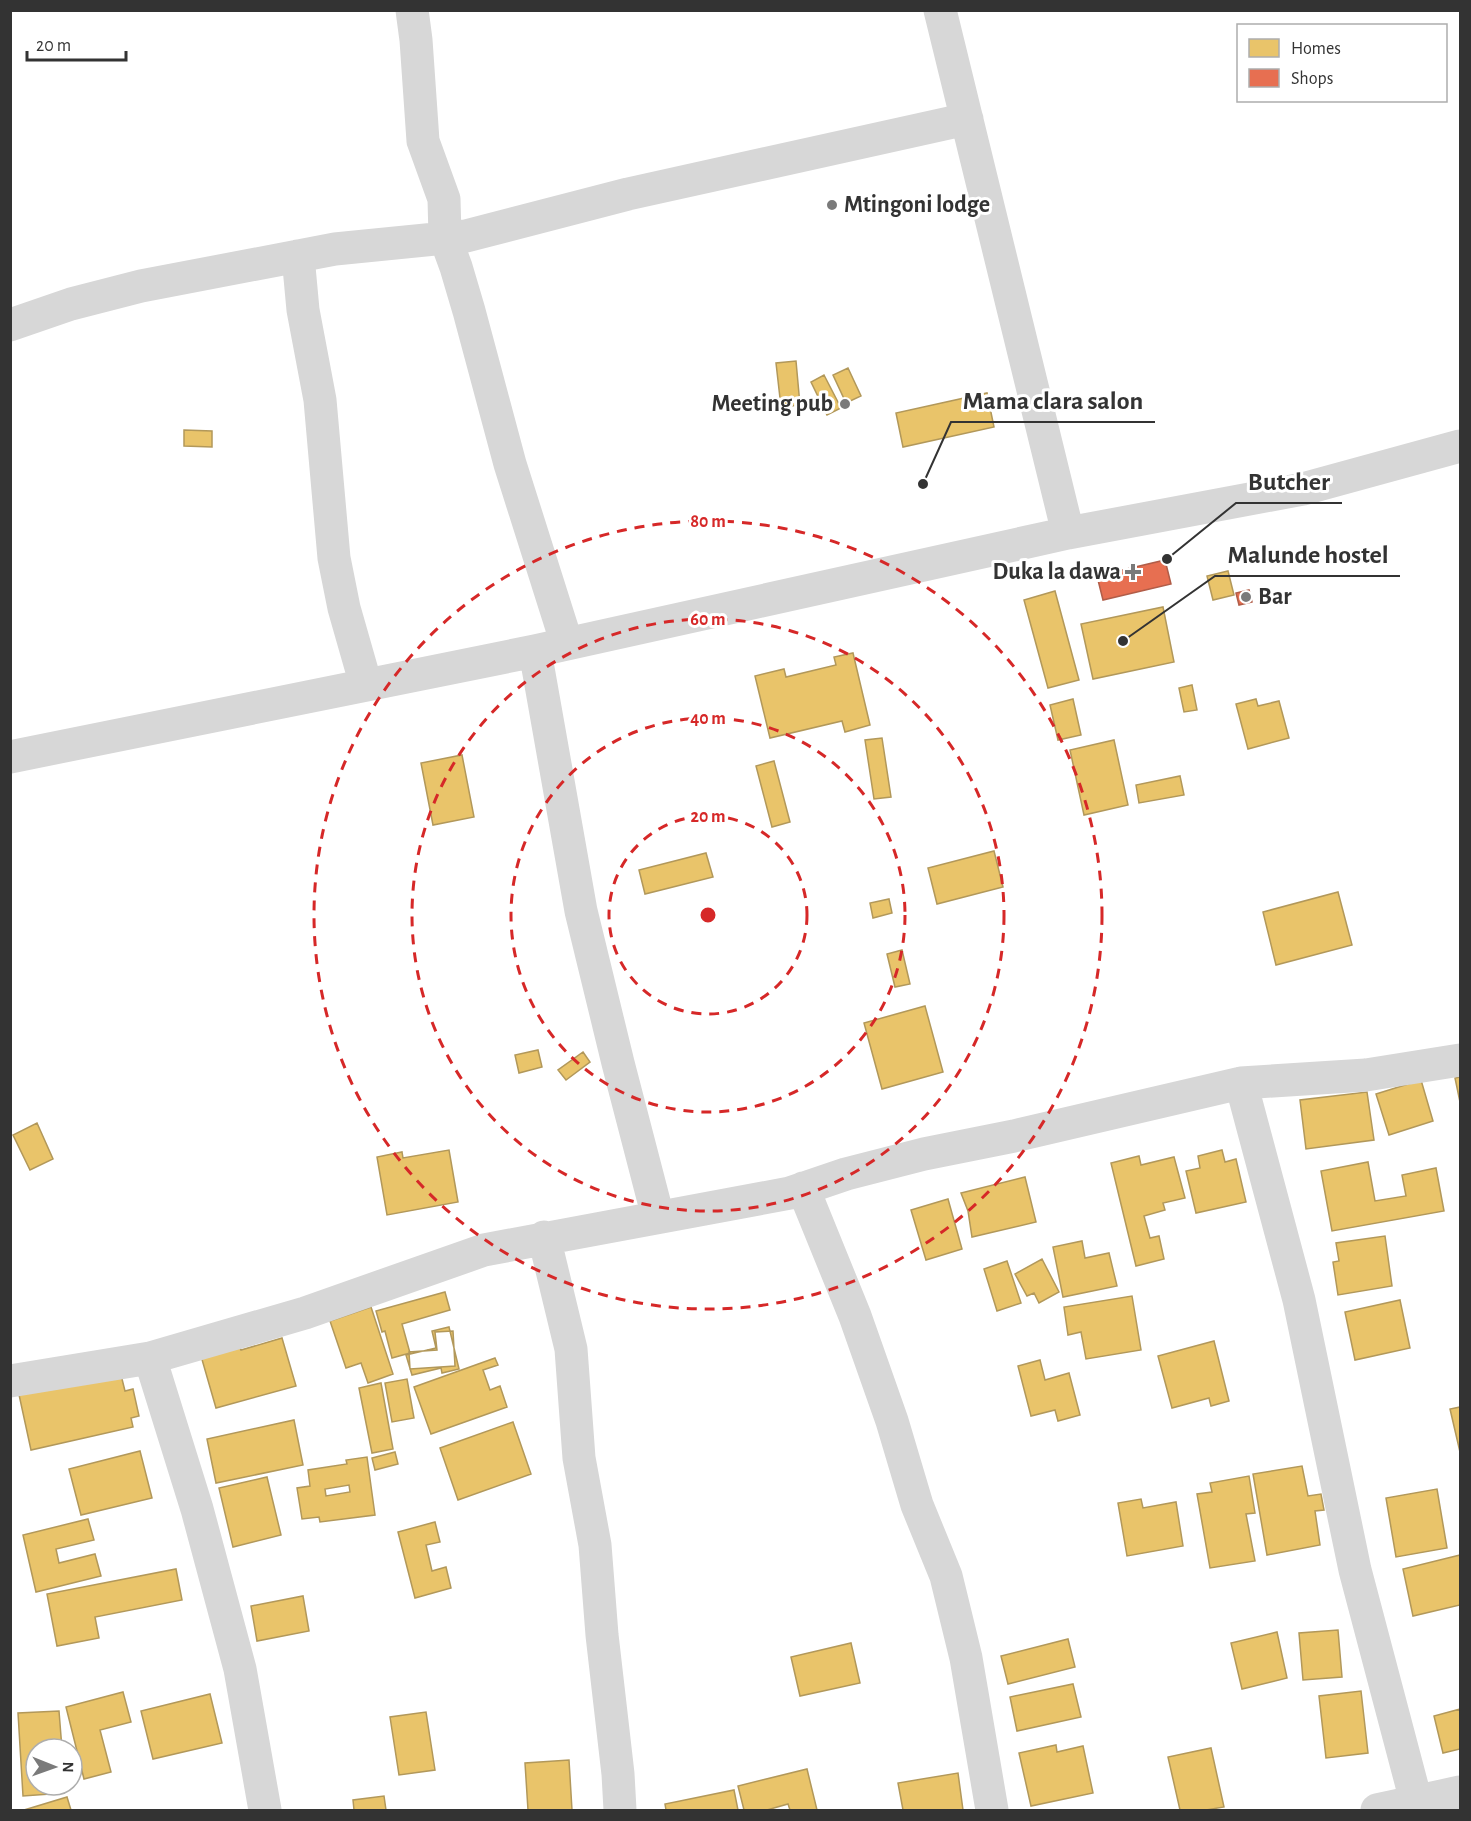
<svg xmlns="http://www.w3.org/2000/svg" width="1471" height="1821" viewBox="0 0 1471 1821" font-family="'Alegreya Sans',sans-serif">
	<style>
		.homes { fill: #e9c46a; stroke: #b2985a; stroke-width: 1.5; fill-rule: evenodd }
		.shops { fill: #e76f51; stroke: #b15d48; stroke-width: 1.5 }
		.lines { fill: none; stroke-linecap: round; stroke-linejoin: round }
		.minor { stroke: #d7d7d7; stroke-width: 33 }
		.ring { fill: none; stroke: #d62828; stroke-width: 3; stroke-dasharray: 10 8 }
		.poi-dot { fill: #7a7a7a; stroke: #fff; stroke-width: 2 }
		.labels { text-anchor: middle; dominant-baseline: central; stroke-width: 6; stroke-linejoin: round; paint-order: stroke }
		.poi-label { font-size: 24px; font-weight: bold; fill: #333; stroke: #fff; text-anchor: start }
		.centre { fill: #d62828; stroke: #fff; stroke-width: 3 }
		.ring-label { font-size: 18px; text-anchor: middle; font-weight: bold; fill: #d62828; stroke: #fff; stroke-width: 6; stroke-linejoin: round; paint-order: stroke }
		.leader { fill: none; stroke: #333; stroke-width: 2 }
		.callout-dot { fill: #333; stroke: #fff; stroke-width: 2 }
		.callout-label { font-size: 26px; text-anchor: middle; font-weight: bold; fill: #333; stroke: #fff; stroke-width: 6; stroke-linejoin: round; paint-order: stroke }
	</style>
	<rect width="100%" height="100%" fill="#fff"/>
	<!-- homes -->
	<path class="homes" d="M 796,361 L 800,405 L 781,407 L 776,363 Z
		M 848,368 L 861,396 L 846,403 L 833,375 Z
		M 824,375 L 841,408 L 827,415 L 811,382 Z
		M 987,393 L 994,427 L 903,447 L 896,413 Z
		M 184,430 L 212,431 L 212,447 L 184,446 Z
		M 1228,571 L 1234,595 L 1213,600 L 1207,576 Z
		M 1055,591 L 1079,680 L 1048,688 L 1024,600 Z
		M 1163,607 L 1174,662 L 1093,679 L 1081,624 Z
		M 853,653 L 870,725 L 845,732 L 842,721 L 770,738 L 755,676 L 784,669 L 786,677 L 836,665 L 834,657 Z
		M 1192,685 L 1197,710 L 1184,712 L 1179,688 Z
		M 1073,699 L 1081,735 L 1058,740 L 1050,705 Z
		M 1256,699 L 1258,706 L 1279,701 L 1289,738 L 1248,749 L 1236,704 Z
		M 882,738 L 891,797 L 874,799 L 865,740 Z
		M 1114,740 L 1128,805 L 1084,815 L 1070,750 Z
		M 462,755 L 474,817 L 433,825 L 421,763 Z
		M 774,761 L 790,822 L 772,827 L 756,766 Z
		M 1180,776 L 1184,795 L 1139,803 L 1136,785 Z
		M 994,851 L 1003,887 L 937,904 L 928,868 Z
		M 706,853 L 713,877 L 645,894 L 639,870 Z
		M 1338,892 L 1352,945 L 1276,965 L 1263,912 Z
		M 889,899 L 892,913 L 873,918 L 870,903 Z
		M 902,950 L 910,984 L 895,987 L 887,954 Z
		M 925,1006 L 943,1072 L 882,1089 L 864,1023 Z
		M 538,1050 L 542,1067 L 519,1073 L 515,1055 Z
		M 583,1052 L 590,1062 L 566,1080 L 558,1070 Z
		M 1460,1077 L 1460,1102 L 1455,1078 Z
		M 1421,1080 L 1433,1121 L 1389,1135 L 1376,1094 Z
		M 1367,1092 L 1374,1140 L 1306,1149 L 1300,1100 Z
		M 37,1123 L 53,1159 L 30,1170 L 13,1135 Z
		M 449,1150 L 458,1202 L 387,1215 L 377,1157 L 402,1152 L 403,1158 Z
		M 1222,1150 L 1225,1162 L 1236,1159 L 1246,1202 L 1196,1213 L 1186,1171 L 1200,1168 L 1198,1156 Z
		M 1139,1156 L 1141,1165 L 1174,1157 L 1185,1198 L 1163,1203 L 1165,1210 L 1144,1216 L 1150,1238 L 1159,1236 L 1164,1259 L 1136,1266 L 1111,1163 Z
		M 1368,1162 L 1375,1201 L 1406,1196 L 1402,1175 L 1436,1168 L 1444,1211 L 1332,1231 L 1321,1171 Z
		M 1025,1177 L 1036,1222 L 972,1237 L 968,1211 L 961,1193 Z
		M 948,1199 L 962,1249 L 926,1260 L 911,1210 Z
		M 1385,1236 L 1392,1286 L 1338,1295 L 1333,1262 L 1339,1261 L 1336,1243 Z
		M 1082,1241 L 1085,1258 L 1109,1253 L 1117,1286 L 1063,1297 L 1053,1247 Z
		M 1042,1259 L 1059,1292 L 1039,1303 L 1034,1293 L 1027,1296 L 1015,1274 Z
		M 1007,1261 L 1021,1303 L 997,1311 L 984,1269 Z
		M 445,1292 L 450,1310 L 402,1324 L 410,1353 L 392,1358 L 385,1331 L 382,1332 L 376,1311 Z
		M 1132,1296 L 1141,1350 L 1086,1359 L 1081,1332 L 1068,1335 L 1064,1307 Z
		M 1400,1300 L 1410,1348 L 1355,1360 L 1345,1312 Z
		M 371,1307 L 393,1374 L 368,1383 L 361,1363 L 346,1368 L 330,1321 Z
		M 449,1327 L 459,1369 L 442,1373 L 441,1368 L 412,1375 L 406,1355 L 436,1348 L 432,1331 Z
		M 453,1331 L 455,1366 L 410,1369 L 409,1352 L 437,1350 L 435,1332 Z
		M 282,1338 L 296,1386 L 216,1408 L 201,1356 L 239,1345 L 241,1350 Z
		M 1214,1341 L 1229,1401 L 1211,1406 L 1209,1398 L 1172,1408 L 1158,1356 Z
		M 495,1358 L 498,1365 L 483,1370 L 490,1390 L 500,1386 L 507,1407 L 431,1434 L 414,1387 Z
		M 1040,1360 L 1045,1380 L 1069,1373 L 1080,1415 L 1058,1421 L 1055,1410 L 1031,1416 L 1018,1366 Z
		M 119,1367 L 125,1391 L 133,1389 L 139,1416 L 131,1418 L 133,1427 L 31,1450 L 18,1390 Z
		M 407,1379 L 414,1418 L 392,1422 L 385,1383 Z
		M 381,1383 L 393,1449 L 372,1453 L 359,1388 Z
		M 1460,1407 L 1460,1452 L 1450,1409 Z
		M 294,1420 L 303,1465 L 216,1483 L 207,1439 Z
		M 513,1422 L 531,1474 L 458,1500 L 440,1448 Z
		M 140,1451 L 152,1498 L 81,1515 L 69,1469 Z
		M 395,1452 L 398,1464 L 375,1470 L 372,1458 Z
		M 367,1457 L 375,1515 L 320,1522 L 319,1517 L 302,1519 L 297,1488 L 310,1486 L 308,1470 L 347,1464 L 346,1460 ZM 349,1485 L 350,1492 L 326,1496 L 325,1489 Z
		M 1302,1466 L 1308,1496 L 1321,1494 L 1324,1510 L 1315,1511 L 1320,1545 L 1267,1555 L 1253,1474 Z
		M 1249,1476 L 1255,1513 L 1246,1514 L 1255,1561 L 1210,1568 L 1197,1494 L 1212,1492 L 1210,1483 Z
		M 267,1477 L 281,1535 L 233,1547 L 219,1488 Z
		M 1437,1489 L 1447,1548 L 1396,1557 L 1386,1498 Z
		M 1141,1499 L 1143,1508 L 1176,1502 L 1183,1546 L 1127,1556 L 1118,1503 Z
		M 88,1519 L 94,1540 L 56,1549 L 59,1563 L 95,1554 L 101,1576 L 36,1592 L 23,1535 Z
		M 435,1522 L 440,1542 L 426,1545 L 432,1571 L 446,1567 L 451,1588 L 415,1598 L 398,1532 Z
		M 1460,1555 L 1460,1605 L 1413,1616 L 1403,1569 Z
		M 176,1569 L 182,1600 L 95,1617 L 99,1638 L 57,1646 L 47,1594 Z
		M 303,1596 L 309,1631 L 257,1641 L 251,1606 Z
		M 1338,1630 L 1342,1677 L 1303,1680 L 1299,1633 Z
		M 1277,1632 L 1287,1678 L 1242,1689 L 1231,1643 Z
		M 1068,1639 L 1075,1667 L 1008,1684 L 1001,1656 Z
		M 851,1643 L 860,1683 L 800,1696 L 791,1657 Z
		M 1073,1684 L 1081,1717 L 1017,1731 L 1010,1697 Z
		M 1361,1691 L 1368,1753 L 1326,1758 L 1319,1696 Z
		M 123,1692 L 131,1722 L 100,1730 L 111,1772 L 84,1779 L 66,1707 Z
		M 210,1694 L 222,1743 L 153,1759 L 141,1711 Z
		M 1460,1709 L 1460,1749 L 1443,1753 L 1434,1716 Z
		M 59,1711 L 62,1749 L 36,1749 L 36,1785 L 64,1785 L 64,1793 L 23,1796 L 18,1713 Z
		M 426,1712 L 435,1770 L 399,1775 L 390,1717 Z
		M 1056,1745 L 1057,1752 L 1083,1746 L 1093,1793 L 1031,1806 L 1019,1753 Z
		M 1211,1748 L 1224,1807 L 1206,1810 L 1180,1810 L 1168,1757 Z
		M 569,1760 L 572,1810 L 528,1810 L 525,1763 Z
		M 807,1769 L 817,1810 L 790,1810 L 788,1804 L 767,1810 L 744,1810 L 738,1786 Z
		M 958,1773 L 963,1810 L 903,1810 L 898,1783 Z
		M 734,1790 L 738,1810 L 666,1810 L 665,1804 Z
		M 384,1796 L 386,1810 L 354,1810 L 353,1800 Z
		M 67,1797 L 71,1810 L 24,1810 Z"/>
	<!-- shops -->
	<path class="shops" d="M 1165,560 L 1171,584 L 1103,600 L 1097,576 Z
		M 1249,590 L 1252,602 L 1239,605 L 1236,593 Z"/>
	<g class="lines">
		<!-- minor -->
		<path class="minor" d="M 412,10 L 416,40 L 423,141 L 444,199 L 445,237 L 456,267 L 469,311 L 510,464 L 567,644
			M 940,10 L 1068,533
			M 298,256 L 303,310 L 320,400 L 334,558 L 344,608 L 366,685
			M 10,325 L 71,304 L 141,286 L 335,249 L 466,236 L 628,194 L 967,119
			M 535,651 L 581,911 L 618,1063 L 658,1217
			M 10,757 L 535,651 L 1068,533 L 1303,489 L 1460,446
			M 1241,1083 L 1299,1300 L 1355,1570 L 1416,1801
			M 803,1188 L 855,1316 L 892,1421 L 917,1505 L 946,1576 L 966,1658 L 992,1810
			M 544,1237 L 571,1349 L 579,1458 L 595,1545 L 602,1635 L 618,1774 L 620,1810
			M 150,1358 L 197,1509 L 240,1669 L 265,1810
			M 10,1381 L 150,1358 L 305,1313 L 484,1250 L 790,1193 L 846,1174 L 924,1154 L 1014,1136 L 1241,1083 L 1366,1075 L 1460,1060
			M 1377,1810 L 1460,1792"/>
	</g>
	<!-- distance rings -->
	<g class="ring">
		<circle cx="708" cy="915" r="99"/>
		<circle cx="708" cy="915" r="197"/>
		<circle cx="708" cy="915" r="296"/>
		<circle cx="708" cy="915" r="394"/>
	</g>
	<!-- markers -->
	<g class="poi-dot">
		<circle cx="832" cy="205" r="6"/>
		<circle cx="845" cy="404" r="6"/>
		<path d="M1130 563h6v6h6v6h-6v6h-6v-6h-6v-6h6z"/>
		<circle cx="1246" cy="597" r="6"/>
	</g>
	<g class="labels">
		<!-- poi labels -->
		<g class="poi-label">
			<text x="844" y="205">Mtingoni lodge</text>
			<text x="833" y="404" text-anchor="end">Meeting pub</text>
			<text x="1121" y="572" text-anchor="end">Duka la dawa</text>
			<text x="1258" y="597">Bar</text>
		</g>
	</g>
	<circle cx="708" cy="915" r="9" class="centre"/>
	<g class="ring-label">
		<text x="708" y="527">80 m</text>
		<text x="708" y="625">60 m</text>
		<text x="708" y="724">40 m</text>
		<text x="708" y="822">20 m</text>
	</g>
	<!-- callouts -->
	<path class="leader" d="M923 484L951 422H1155M1167 559L1236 503H1342M1123 641L1215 576H1400"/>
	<g class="callout-dot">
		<circle cx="923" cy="484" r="6"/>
		<circle cx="1167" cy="559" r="6"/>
		<circle cx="1123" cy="641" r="6"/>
	</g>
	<g class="callout-label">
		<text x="1053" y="409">Mama clara salon</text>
		<text x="1289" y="490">Butcher</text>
		<text x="1308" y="563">Malunde hostel</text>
	</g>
	<!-- border -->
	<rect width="1471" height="1821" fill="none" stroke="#333333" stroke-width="24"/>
	<!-- legend -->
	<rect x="1237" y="24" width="210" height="78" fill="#ffffff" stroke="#adadad" stroke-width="1.5"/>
	<rect x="1249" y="39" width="30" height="18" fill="#e9c46a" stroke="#adadad" stroke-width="1.5"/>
	<text x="1291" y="54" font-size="18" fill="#333333">Homes</text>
	<rect x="1249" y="69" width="30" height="18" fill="#e76f51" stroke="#adadad" stroke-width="1.5"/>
	<text x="1291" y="84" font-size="18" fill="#333333">Shops</text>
	<!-- north arrow -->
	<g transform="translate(54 1767) rotate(91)"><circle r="28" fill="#ffffff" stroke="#adadad" stroke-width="1.5"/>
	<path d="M0-4.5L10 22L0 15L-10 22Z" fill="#7a7a7a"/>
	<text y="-9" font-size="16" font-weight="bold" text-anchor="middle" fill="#333333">N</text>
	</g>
	<!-- scale -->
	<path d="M27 51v9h99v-9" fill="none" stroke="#333333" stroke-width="3"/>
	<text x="36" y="51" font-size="18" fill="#333333" stroke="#ffffff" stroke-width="4.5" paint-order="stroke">20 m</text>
</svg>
